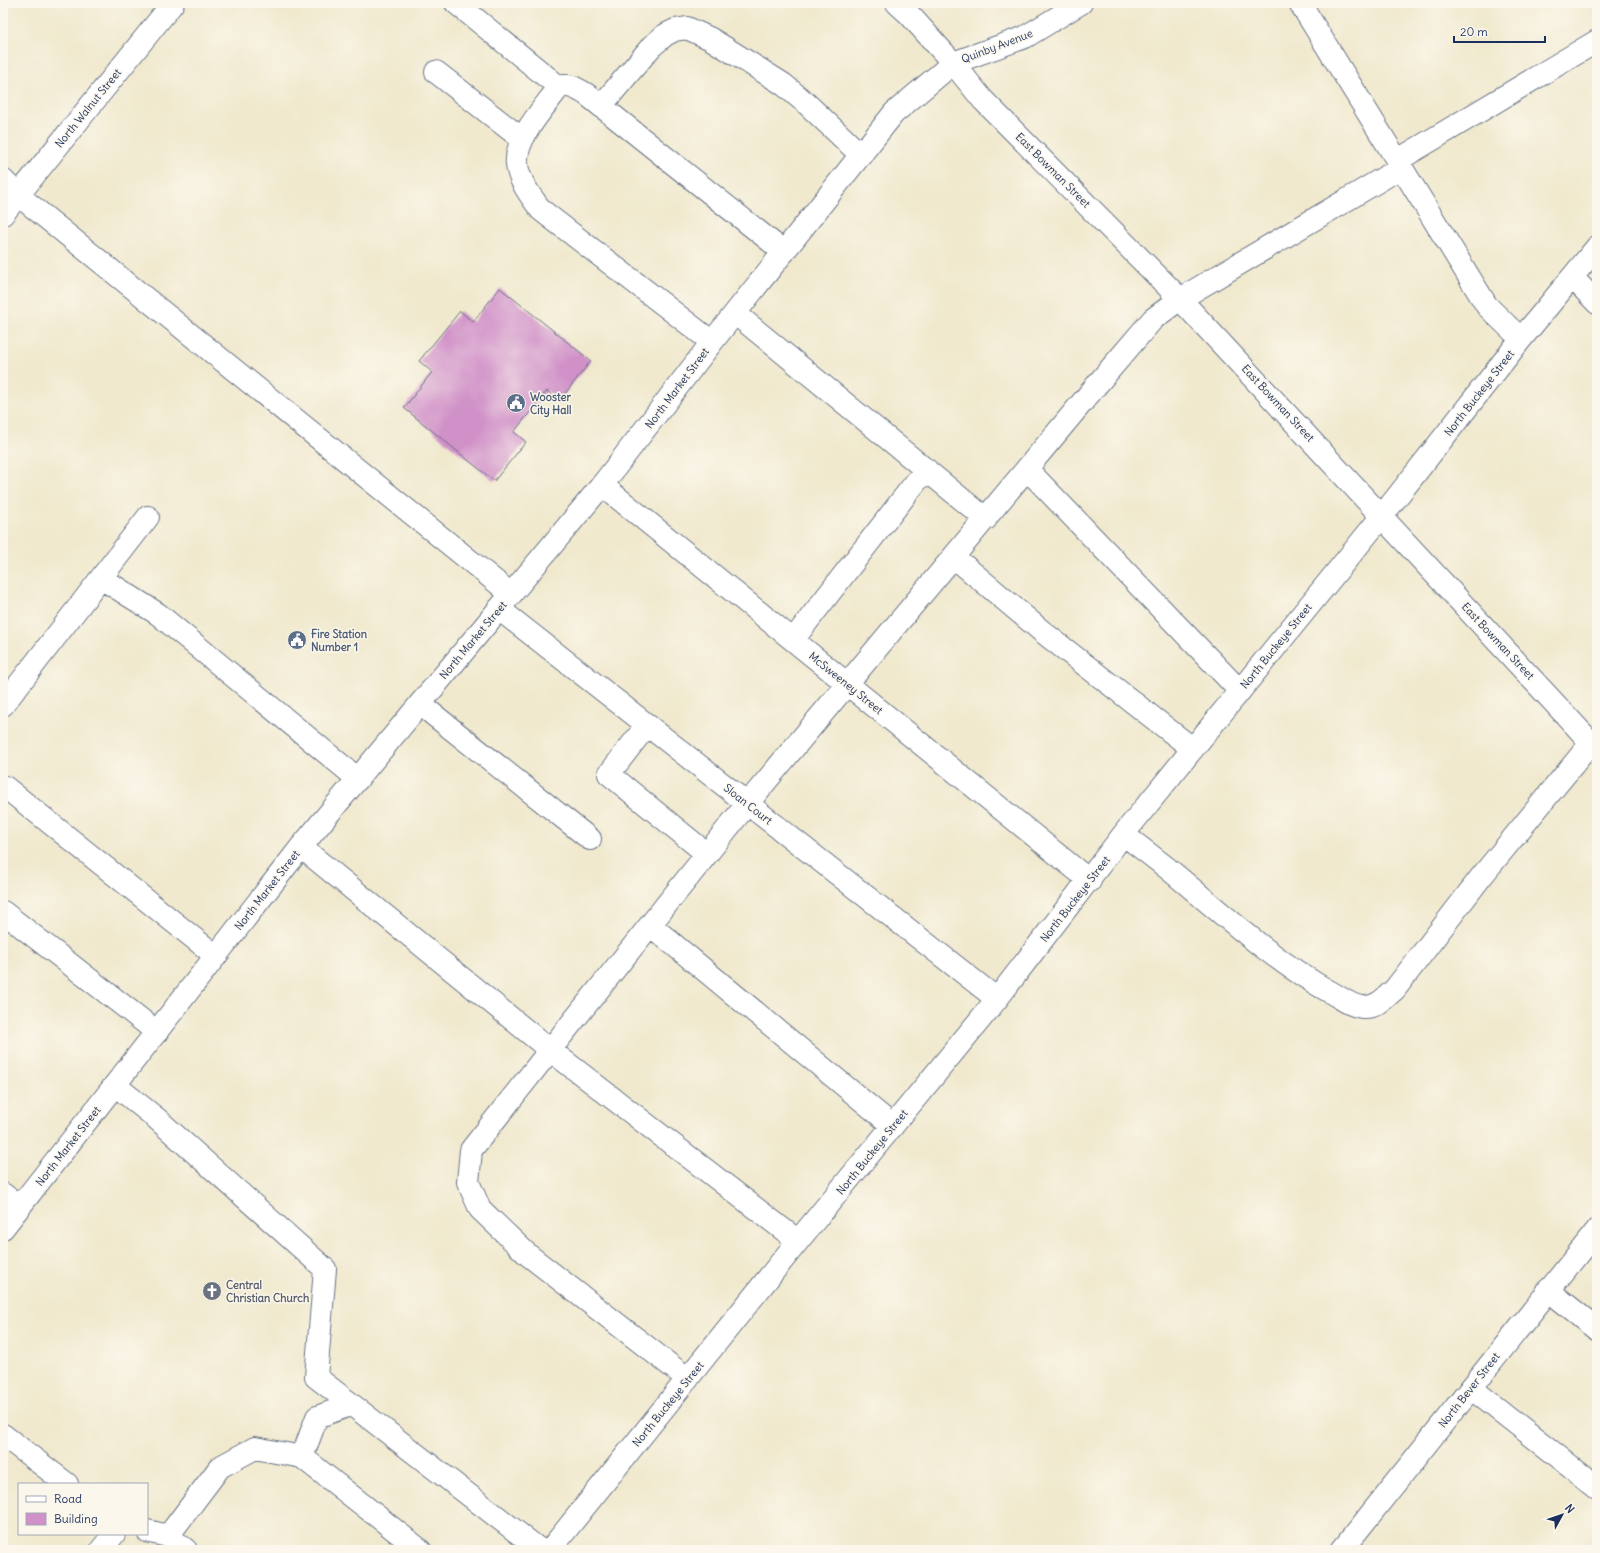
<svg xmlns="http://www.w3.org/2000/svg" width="1600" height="1553" viewBox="0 0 1600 1553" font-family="Delius,sans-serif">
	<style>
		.building { fill: #d090c8 }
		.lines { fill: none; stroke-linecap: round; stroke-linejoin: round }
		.minor-casing { stroke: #667085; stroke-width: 24 }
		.major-casing { stroke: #667085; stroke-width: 24 }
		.minor { stroke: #fff; stroke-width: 22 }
		.major { stroke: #fff; stroke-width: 22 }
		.labels { text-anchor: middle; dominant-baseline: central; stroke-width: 3; stroke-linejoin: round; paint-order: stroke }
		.street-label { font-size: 11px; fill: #1b2f5e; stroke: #fbf7ec }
		.service-label { font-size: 11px; font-weight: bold; fill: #4e5e75; stroke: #fbf7ec; text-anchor: start }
		.worship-label { font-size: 11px; font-weight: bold; fill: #5b616d; stroke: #fbf7ec; text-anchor: start }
	</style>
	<rect width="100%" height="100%" fill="#fbf7ec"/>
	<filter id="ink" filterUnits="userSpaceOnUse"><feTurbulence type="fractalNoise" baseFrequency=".025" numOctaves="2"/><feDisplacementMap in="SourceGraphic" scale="8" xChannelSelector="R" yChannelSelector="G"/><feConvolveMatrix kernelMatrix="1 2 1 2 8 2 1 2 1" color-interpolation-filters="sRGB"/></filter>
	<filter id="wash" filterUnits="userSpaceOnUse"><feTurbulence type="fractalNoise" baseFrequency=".012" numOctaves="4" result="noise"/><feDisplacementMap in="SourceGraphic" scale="16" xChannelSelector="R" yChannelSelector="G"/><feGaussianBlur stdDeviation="0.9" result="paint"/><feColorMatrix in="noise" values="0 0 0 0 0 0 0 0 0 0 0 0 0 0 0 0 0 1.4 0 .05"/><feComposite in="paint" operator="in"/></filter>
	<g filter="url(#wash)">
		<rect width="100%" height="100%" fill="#f0e9ce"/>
		<g id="blocks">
			<!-- building -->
			<path class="building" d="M 500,288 L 591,361 L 559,401 L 547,391 L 514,432 L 526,442 L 494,481 L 404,408 L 432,372 L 419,361 L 460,311 L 473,322 Z"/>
		</g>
	</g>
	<g filter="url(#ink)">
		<use href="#blocks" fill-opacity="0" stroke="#667085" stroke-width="1"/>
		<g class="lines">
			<!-- minor casing -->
			<g class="minor-casing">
				<path id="minor" d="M 456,3 L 559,87
					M 897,3 L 908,13 L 953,63
					M 1300,3 L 1487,306 L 1521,339
					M 436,72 L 522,139
					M 601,106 L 652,46 L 665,35 L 675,30 L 687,28 L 711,39 L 783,84 L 807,104 L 861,155
					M 1398,160 L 1597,41
					M 3,180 L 18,195 L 511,594
					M 3,214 L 173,3
					M 1573,278 L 1597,303
					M 736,314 L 986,519
					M 712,342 L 541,210 C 532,198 518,180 517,164 C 514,139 545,107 559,87 C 570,84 576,88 586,94 L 784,252
					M 1027,469 L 1240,691
					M 602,485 L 1090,881
					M 954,557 L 1044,633 L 1193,749
					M 101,578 L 158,614 L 358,779
					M 499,609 L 997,999
					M 793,640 L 926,469
					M 420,704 L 590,839
					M 3,705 L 148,517
					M 647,725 L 609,774 L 707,854
					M 3,789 L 5,787 L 216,956
					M 1124,835 C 1140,847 1156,859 1172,872 C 1223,914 1273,961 1332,993 C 1341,998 1351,1006 1362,1007 C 1377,1008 1385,998 1395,989 L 1481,877 L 1591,743
					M 301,847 L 550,1050 L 798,1241
					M 3,912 L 157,1032
					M 650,925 L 893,1126
					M 115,1085 L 156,1118 L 325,1269 L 316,1377 L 540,1550
					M 3,1194 L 20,1207
					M 1548,1290 L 1597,1329
					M 688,1379 L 527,1254 L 480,1209 L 468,1182 L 471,1150 L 550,1050 L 747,804 L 1100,381 L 1153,319 L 1180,299 L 1402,167
					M 1471,1388 L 1597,1487
					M 3,1435 L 67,1484
					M 302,1457 L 317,1417 L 350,1405
					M 147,1531 L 168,1536 L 186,1550
					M 168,1536 L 220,1467 L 255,1448 L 302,1457 L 420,1550
					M 101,1550 L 114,1534
					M 550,1550 L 798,1241 L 997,999 L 1126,831 L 1382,516 L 1521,339 L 1597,247"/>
			</g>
			<!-- major casing -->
			<g class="major-casing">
				<path id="major" d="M 953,63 L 983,100 L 1180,299 L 1597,749
					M 3,1228 L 301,847 L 602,485 L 712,342 L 894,113 L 953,63 L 1025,37 L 1081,3
					M 1342,1550 L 1597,1230"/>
			</g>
			<!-- minor -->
			<use href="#minor" class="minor"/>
			<!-- major -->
			<use href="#major" class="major"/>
		</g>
	</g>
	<!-- icons -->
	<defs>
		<g id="civic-disc" transform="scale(1)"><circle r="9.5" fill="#5c6f8a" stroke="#fbf7ec"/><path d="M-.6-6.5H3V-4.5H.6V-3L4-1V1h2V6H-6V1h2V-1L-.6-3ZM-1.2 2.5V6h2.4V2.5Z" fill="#fff"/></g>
		<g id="church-disc" transform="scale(1)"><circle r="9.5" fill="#6b7280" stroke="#fbf7ec"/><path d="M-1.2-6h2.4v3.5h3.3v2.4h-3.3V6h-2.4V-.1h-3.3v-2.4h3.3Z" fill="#fff"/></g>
	</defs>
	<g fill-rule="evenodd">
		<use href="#civic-disc" x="516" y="403"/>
		<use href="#civic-disc" x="297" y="640"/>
		<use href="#church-disc" x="212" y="1291"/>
	</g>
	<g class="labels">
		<!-- street labels -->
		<g class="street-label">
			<text transform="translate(997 46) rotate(-21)">Quinby Avenue</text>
			<text transform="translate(88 108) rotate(-51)">North Walnut Street</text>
			<text transform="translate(1053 170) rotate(45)">East Bowman Street</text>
			<text transform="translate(677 388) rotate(-53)">North Market Street</text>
			<text transform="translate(1479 393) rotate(-52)">North Buckeye Street</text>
			<text transform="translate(1278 403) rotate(47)">East Bowman Street</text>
			<text transform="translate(473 640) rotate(-50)">North Market Street</text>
			<text transform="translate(1498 641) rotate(47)">East Bowman Street</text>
			<text transform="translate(1276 646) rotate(-51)">North Buckeye Street</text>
			<text transform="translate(846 683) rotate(39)">McSweeney Street</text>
			<text transform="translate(748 804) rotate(38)">Sloan Court</text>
			<text transform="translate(267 890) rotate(-52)">North Market Street</text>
			<text transform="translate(1075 899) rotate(-52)">North Buckeye Street</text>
			<text transform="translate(68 1146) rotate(-52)">North Market Street</text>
			<text transform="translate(872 1152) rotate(-51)">North Buckeye Street</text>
			<text transform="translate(1469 1390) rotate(-52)">North Bever Street</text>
			<text transform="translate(668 1404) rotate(-51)">North Buckeye Street</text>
		</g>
		<!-- service labels -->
		<g class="service-label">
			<text x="530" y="397">Wooster<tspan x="530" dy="13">City Hall</tspan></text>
			<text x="311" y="634">Fire Station<tspan x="311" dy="13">Number 1</tspan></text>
		</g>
		<!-- worship labels -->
		<g class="worship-label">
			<text x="226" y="1285">Central<tspan x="226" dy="13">Christian Church</tspan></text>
		</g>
	</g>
	<!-- margin -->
	<rect width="1600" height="1553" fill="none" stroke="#fbf7ec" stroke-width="16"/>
	<!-- legend -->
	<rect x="18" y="1483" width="130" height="52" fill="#fbf7ec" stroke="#a1a7b3"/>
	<rect x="26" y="1496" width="20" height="6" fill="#ffffff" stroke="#a1a7b3"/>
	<text x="54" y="1503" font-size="12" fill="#1b2f5e">Road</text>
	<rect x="26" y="1513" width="20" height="12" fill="#d090c8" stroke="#a1a7b3"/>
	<text x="54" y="1523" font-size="12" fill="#1b2f5e">Building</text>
	<!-- north arrow -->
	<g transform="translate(1562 1515) rotate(50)" stroke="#fbf7ec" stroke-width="3" paint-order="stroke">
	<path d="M0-3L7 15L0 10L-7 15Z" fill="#1b2f5e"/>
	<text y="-6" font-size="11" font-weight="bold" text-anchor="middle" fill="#1b2f5e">N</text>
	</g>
	<!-- scale -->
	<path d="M1454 36v6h91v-6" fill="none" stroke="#1b2f5e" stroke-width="2"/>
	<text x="1460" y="36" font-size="12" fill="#1b2f5e" stroke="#fbf7ec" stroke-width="3" paint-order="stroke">20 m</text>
</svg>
